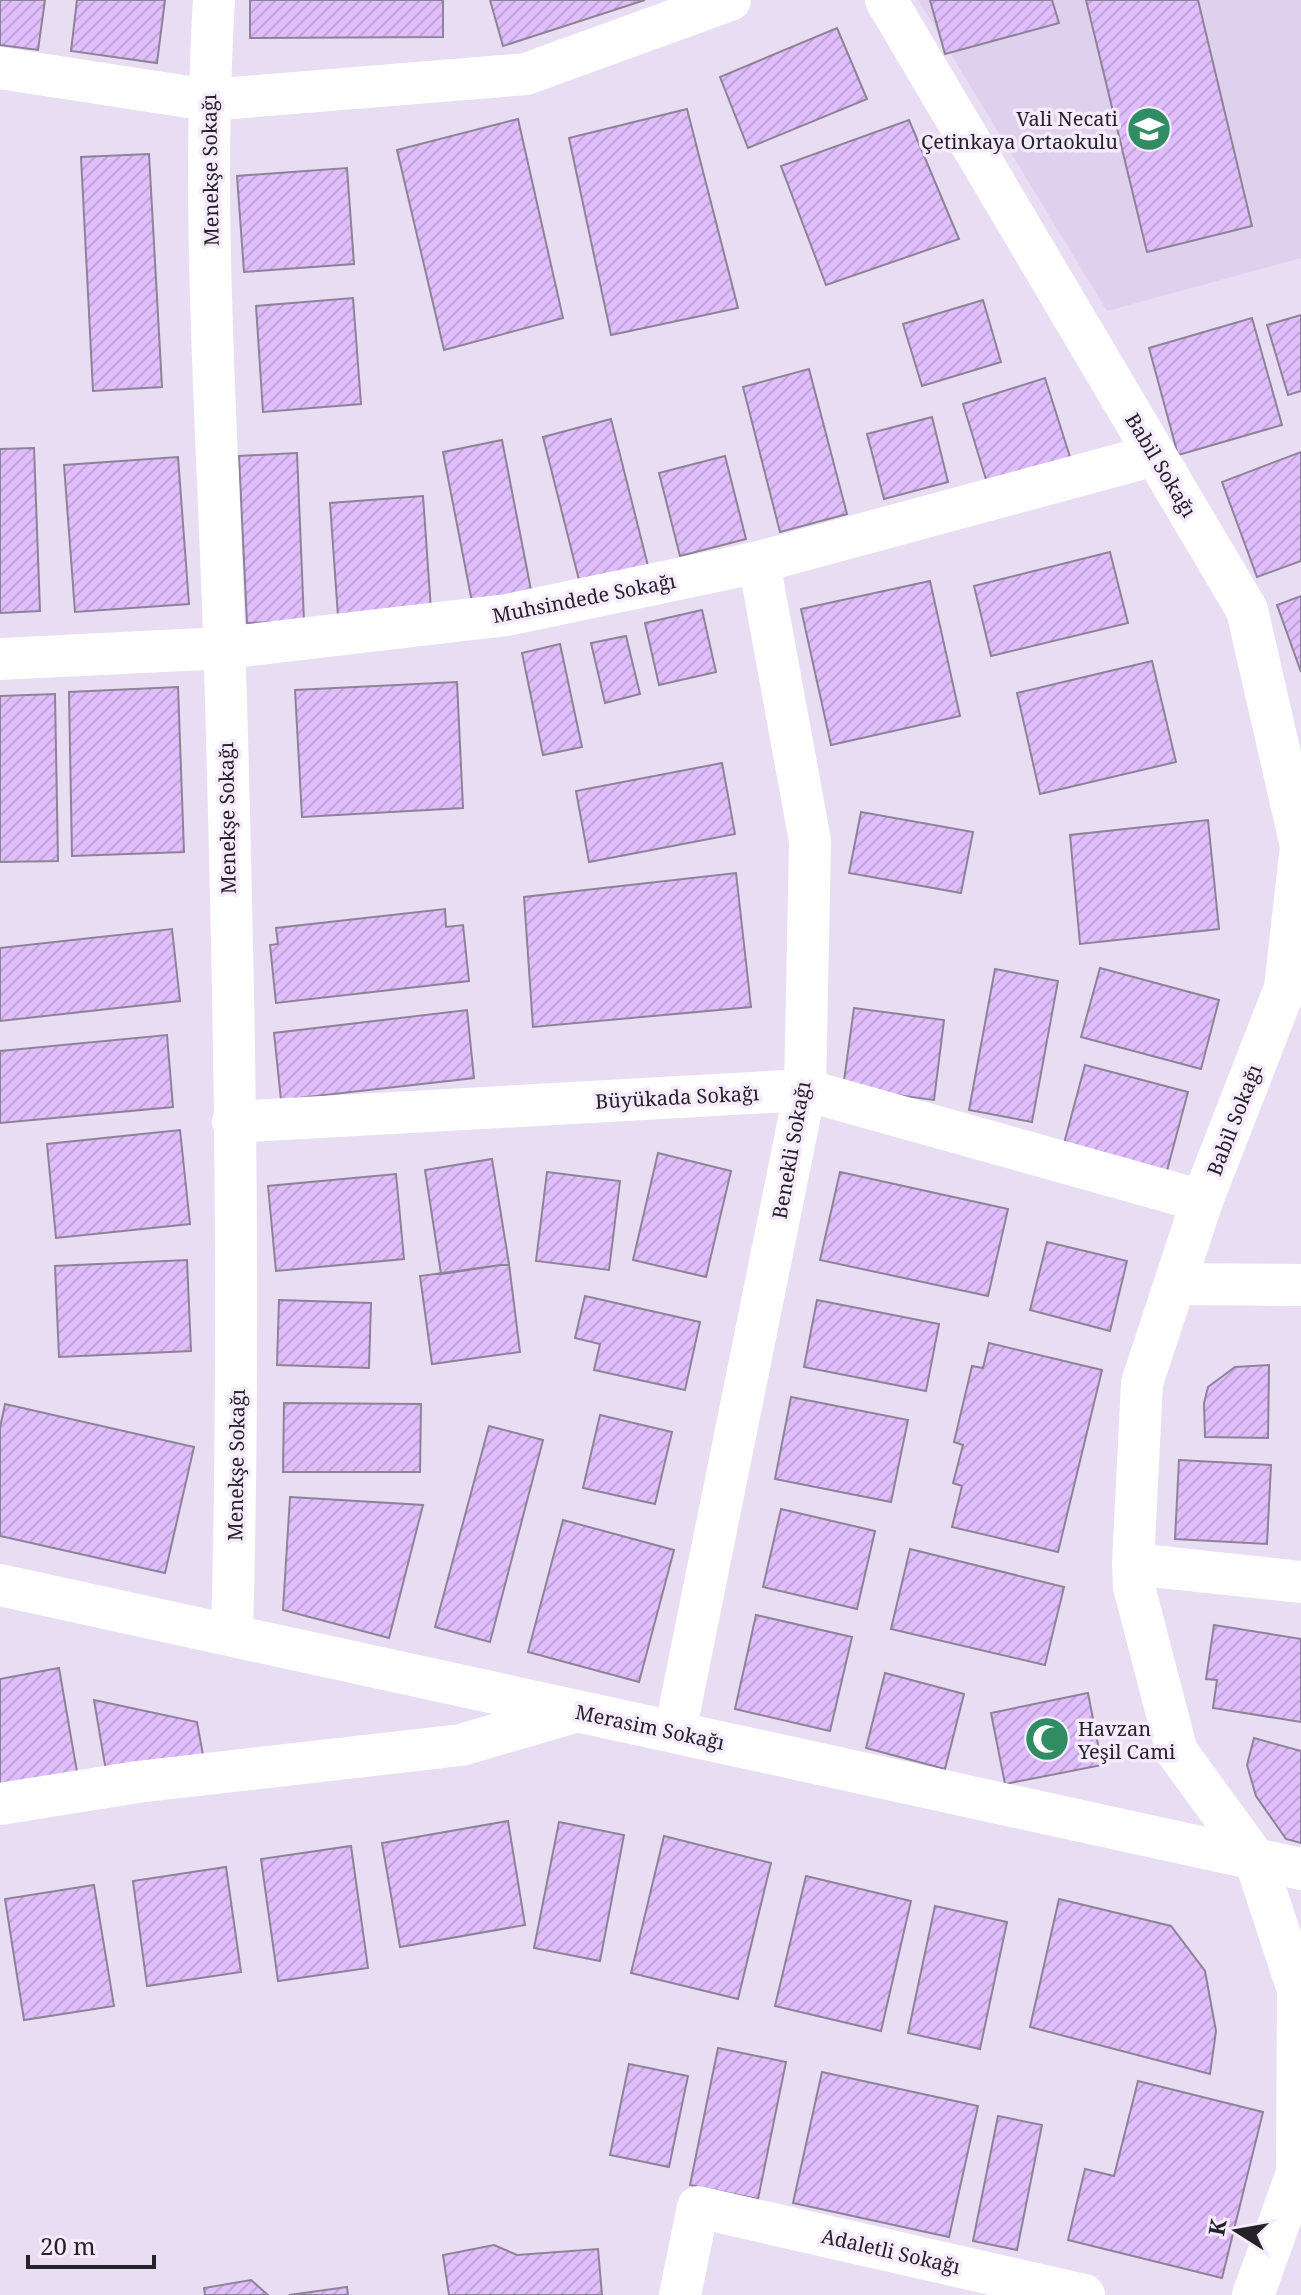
<svg xmlns="http://www.w3.org/2000/svg" width="1301" height="2295" viewBox="0 0 1301 2295" font-family="'Noto Serif',serif">
	<style>
		.built { fill: #dfd0ed }
		.building { fill: url(#building-hatch); stroke: #8d8397; stroke-width: 2 }
		.lines { fill: none; stroke-linecap: round; stroke-linejoin: round }
		.minor { stroke: #fff; stroke-width: 42 }
		.labels { text-anchor: middle; dominant-baseline: central; stroke-width: 7; stroke-linejoin: round; paint-order: stroke }
		.poi-label { font-size: 20px; fill: #26222a; stroke: #f5ebfd; text-anchor: end }
		.street-label { font-size: 20px; fill: #26222a; stroke: #f5ebfd }
	</style>
	<defs>
		<pattern id="building-hatch" width="6" height="6" patternUnits="userSpaceOnUse" patternTransform="scale(2)"><rect width="6" height="6" fill="#e0befc"/><path d="M-1 1l2-2M0 6l6-6M5 7l2-2" fill="none" stroke="#c0a3d8"/></pattern>
	</defs>
	<rect width="100%" height="100%" fill="#e9ddf3"/>
	<!-- built -->
	<path class="built" d="M 918,0 L 1301,0 L 1301,258 L 1107,311 Z"/>
	<!-- building -->
	<path class="building" d="M 0,0 L 45,0 L 38,50 L 0,45 Z
		M 77,0 L 165,0 L 157,63 L 71,51 Z
		M 250,0 L 443,0 L 443,37 L 250,38 Z
		M 490,0 L 645,0 L 503,46 Z
		M 930,0 L 1052,0 L 1059,23 L 945,54 Z
		M 1086,0 L 1198,0 L 1252,226 L 1147,252 Z
		M 837,28 L 867,99 L 748,148 L 720,77 Z
		M 687,109 L 738,308 L 611,335 L 569,138 Z
		M 518,119 L 563,318 L 444,350 L 397,150 Z
		M 909,120 L 959,239 L 826,285 L 781,166 Z
		M 149,154 L 162,387 L 93,391 L 81,157 Z
		M 347,168 L 354,264 L 244,272 L 237,176 Z
		M 353,298 L 361,404 L 263,412 L 256,306 Z
		M 983,300 L 1001,362 L 922,386 L 903,324 Z
		M 1301,315 L 1301,391 L 1288,395 L 1267,325 Z
		M 1252,318 L 1282,425 L 1178,455 L 1149,348 Z
		M 809,369 L 847,514 L 780,532 L 743,387 Z
		M 1045,378 L 1071,460 L 988,486 L 963,404 Z
		M 932,417 L 948,482 L 884,499 L 867,434 Z
		M 611,419 L 649,570 L 581,588 L 543,437 Z
		M 502,440 L 531,590 L 472,602 L 443,452 Z
		M 34,448 L 40,611 L 0,613 L 0,449 Z
		M 1301,452 L 1301,561 L 1257,577 L 1222,482 Z
		M 297,453 L 304,621 L 247,623 L 239,456 Z
		M 725,456 L 746,539 L 680,556 L 659,473 Z
		M 178,457 L 189,604 L 75,612 L 64,465 Z
		M 423,496 L 431,610 L 338,616 L 330,503 Z
		M 1110,552 L 1128,623 L 991,656 L 974,586 Z
		M 930,581 L 960,716 L 831,745 L 801,609 Z
		M 1301,596 L 1301,672 L 1277,605 Z
		M 702,610 L 716,672 L 659,685 L 645,623 Z
		M 626,636 L 640,694 L 605,703 L 591,643 Z
		M 560,644 L 582,747 L 543,755 L 522,653 Z
		M 1152,661 L 1176,762 L 1040,794 L 1017,693 Z
		M 457,682 L 463,808 L 302,817 L 295,690 Z
		M 178,687 L 184,852 L 72,856 L 69,692 Z
		M 55,694 L 58,861 L 0,862 L 0,696 Z
		M 722,763 L 735,834 L 589,862 L 576,791 Z
		M 861,812 L 973,832 L 961,893 L 849,873 Z
		M 1208,820 L 1219,929 L 1080,944 L 1070,835 Z
		M 736,873 L 751,1007 L 533,1027 L 524,897 Z
		M 445,909 L 446,927 L 463,925 L 469,981 L 276,1003 L 270,945 L 278,944 L 276,928 Z
		M 172,929 L 180,1001 L 0,1021 L 0,948 Z
		M 1100,968 L 1219,1000 L 1201,1069 L 1081,1037 Z
		M 995,969 L 1058,981 L 1032,1122 L 969,1110 Z
		M 854,1008 L 944,1020 L 934,1100 L 843,1088 Z
		M 467,1010 L 474,1078 L 281,1100 L 274,1033 Z
		M 167,1035 L 173,1107 L 0,1123 L 0,1051 Z
		M 1085,1065 L 1188,1092 L 1165,1178 L 1062,1151 Z
		M 180,1130 L 190,1224 L 56,1238 L 47,1144 Z
		M 658,1153 L 731,1171 L 706,1277 L 633,1260 Z
		M 492,1159 L 509,1264 L 441,1274 L 425,1170 Z
		M 547,1172 L 620,1181 L 609,1270 L 536,1261 Z
		M 840,1172 L 1008,1209 L 988,1296 L 820,1260 Z
		M 396,1174 L 404,1259 L 276,1271 L 268,1186 Z
		M 1047,1242 L 1127,1261 L 1110,1331 L 1030,1310 Z
		M 187,1260 L 191,1351 L 59,1357 L 55,1266 Z
		M 509,1264 L 520,1352 L 432,1364 L 420,1276 Z
		M 585,1296 L 700,1322 L 685,1390 L 594,1370 L 600,1344 L 575,1338 Z
		M 279,1300 L 371,1303 L 369,1368 L 277,1365 Z
		M 817,1300 L 939,1324 L 926,1391 L 804,1367 Z
		M 989,1343 L 1102,1370 L 1058,1552 L 952,1527 L 962,1486 L 953,1483 L 963,1445 L 954,1442 L 972,1366 L 983,1368 Z
		M 1269,1365 L 1268,1438 L 1205,1437 L 1204,1403 L 1208,1387 L 1235,1367 Z
		M 791,1397 L 908,1420 L 891,1502 L 775,1479 Z
		M 284,1403 L 421,1404 L 420,1472 L 283,1472 Z
		M 5,1404 L 194,1447 L 165,1573 L 0,1536 L 0,1428 Z
		M 600,1415 L 672,1432 L 655,1504 L 583,1488 Z
		M 489,1426 L 543,1440 L 490,1642 L 435,1627 Z
		M 1179,1460 L 1271,1465 L 1267,1544 L 1175,1539 Z
		M 290,1497 L 423,1505 L 389,1638 L 283,1610 Z
		M 781,1509 L 875,1531 L 857,1609 L 763,1587 Z
		M 563,1520 L 674,1550 L 639,1682 L 528,1652 Z
		M 910,1549 L 1064,1587 L 1045,1665 L 891,1629 Z
		M 756,1615 L 852,1637 L 830,1731 L 735,1709 Z
		M 1214,1625 L 1301,1639 L 1301,1722 L 1213,1708 L 1217,1680 L 1206,1679 Z
		M 59,1668 L 77,1772 L 0,1786 L 0,1679 Z
		M 885,1673 L 964,1694 L 945,1769 L 866,1748 Z
		M 1088,1693 L 1102,1765 L 1005,1784 L 991,1713 Z
		M 94,1700 L 197,1722 L 203,1755 L 106,1771 Z
		M 1254,1738 L 1301,1751 L 1301,1843 L 1286,1839 L 1256,1796 L 1247,1765 Z
		M 508,1821 L 525,1925 L 400,1947 L 382,1843 Z
		M 559,1822 L 624,1835 L 600,1961 L 534,1948 Z
		M 664,1836 L 771,1863 L 738,1999 L 631,1973 Z
		M 351,1846 L 368,1968 L 278,1981 L 261,1859 Z
		M 226,1867 L 241,1972 L 147,1986 L 133,1881 Z
		M 806,1876 L 911,1901 L 881,2031 L 775,2006 Z
		M 94,1885 L 114,2006 L 24,2020 L 5,1899 Z
		M 1059,1899 L 1171,1926 L 1205,1971 L 1216,2031 L 1210,2074 L 1030,2027 Z
		M 935,1906 L 1007,1922 L 980,2049 L 908,2033 Z
		M 718,2048 L 786,2062 L 758,2199 L 690,2185 Z
		M 629,2064 L 688,2076 L 669,2167 L 610,2155 Z
		M 822,2072 L 978,2106 L 949,2237 L 793,2203 Z
		M 1138,2081 L 1263,2112 L 1222,2278 L 1068,2240 L 1085,2169 L 1114,2176 Z
		M 998,2116 L 1042,2125 L 1017,2250 L 973,2241 Z
		M 494,2245 L 517,2255 L 598,2249 L 602,2295 L 449,2295 L 443,2255 Z
		M 251,2280 L 268,2295 L 205,2295 L 204,2288 Z
		M 347,2287 L 348,2295 L 289,2295 Z"/>
	<g class="lines">
		<!-- minor -->
		<path class="minor" d="M 214,0 C 201,210 217,422 224,633 C 234,967 241,1301 232,1635
			M 886,0 L 1247,610 L 1301,846 L 1285,988 L 1202,1201 L 1142,1383 L 1133,1564 L 1134,1587 L 1177,1752 L 1255,1859 L 1298,1990 L 1297,2173 L 1253,2295
			M 0,68 L 208,100 L 526,74 L 730,0
			M 0,659 L 224,648 L 507,615 L 759,562 L 1155,455
			M 233,1122 L 805,1090 L 1202,1201
			M 1175,1284 L 1301,1285
			M 1133,1564 L 1301,1582
			M 0,1585 L 1301,1869
			M 675,1732 L 805,1090 L 810,841 L 759,562
			M 0,1804 L 137,1782 L 461,1745 L 574,1712
			M 680,2295 L 698,2207 L 1084,2295"/>
	</g>
	<!-- icons -->
	<defs>
		<g id="school-disc" transform="scale(2.3)"><circle r="9.5" fill="#308c63" stroke="#f5ebfd"/><path d="M0-5L7-2L0 1L-7-2ZM-4 1L0 2.5L4 1V4Q0 6-4 4Z" fill="#fff"/></g>
		<g id="mosque-disc" transform="scale(2.3)"><circle r="9.5" fill="#308c63" stroke="#f5ebfd"/><path d="M3.5-4.9A6 6 0 1 0 3.5 4.9A5 5 0 1 1 3.5-4.9Z" fill="#fff"/></g>
	</defs>
	<g fill-rule="evenodd">
		<use href="#school-disc" x="1149" y="129"/>
		<use href="#mosque-disc" x="1047" y="1739"/>
	</g>
	<g class="labels">
		<!-- poi labels -->
		<g class="poi-label">
			<text x="1118" y="118">Vali Necati<tspan x="1118" dy="23">Çetinkaya Ortaokulu</tspan></text>
			<text x="1078" y="1728" text-anchor="start">Havzan<tspan x="1078" dy="23">Yeşil Cami</tspan></text>
		</g>
		<!-- street labels -->
		<g class="street-label">
			<text transform="translate(210 170) rotate(-91)">Menekşe Sokağı</text>
			<text transform="translate(1161 465) rotate(59)">Babil Sokağı</text>
			<text transform="translate(584 598) rotate(-11)">Muhsindede Sokağı</text>
			<text transform="translate(227 818) rotate(-91)">Menekşe Sokağı</text>
			<text transform="translate(677 1097) rotate(-3)">Büyükada Sokağı</text>
			<text transform="translate(1234 1120) rotate(-69)">Babil Sokağı</text>
			<text transform="translate(791 1150) rotate(-80)">Benekli Sokağı</text>
			<text transform="translate(236 1465) rotate(-89)">Menekşe Sokağı</text>
			<text transform="translate(650 1727) rotate(12)">Merasim Sokağı</text>
			<text transform="translate(891 2251) rotate(13)">Adaletli Sokağı</text>
		</g>
	</g>
	<!-- north arrow -->
	<g transform="translate(1237 2231) rotate(281)" stroke="#f5ebfd" stroke-width="6" paint-order="stroke">
	<path d="M0-6L14 30L0 20L-14 30Z" fill="#26222a"/>
	<text y="-12" font-size="22" font-weight="bold" text-anchor="middle" fill="#26222a">K</text>
	</g>
	<!-- scale -->
	<path d="M28 2255v12h126v-12" fill="none" stroke="#26222a" stroke-width="4"/>
	<text x="40" y="2255" font-size="24" fill="#26222a" stroke="#f5ebfd" stroke-width="6" paint-order="stroke">20 m</text>
</svg>
